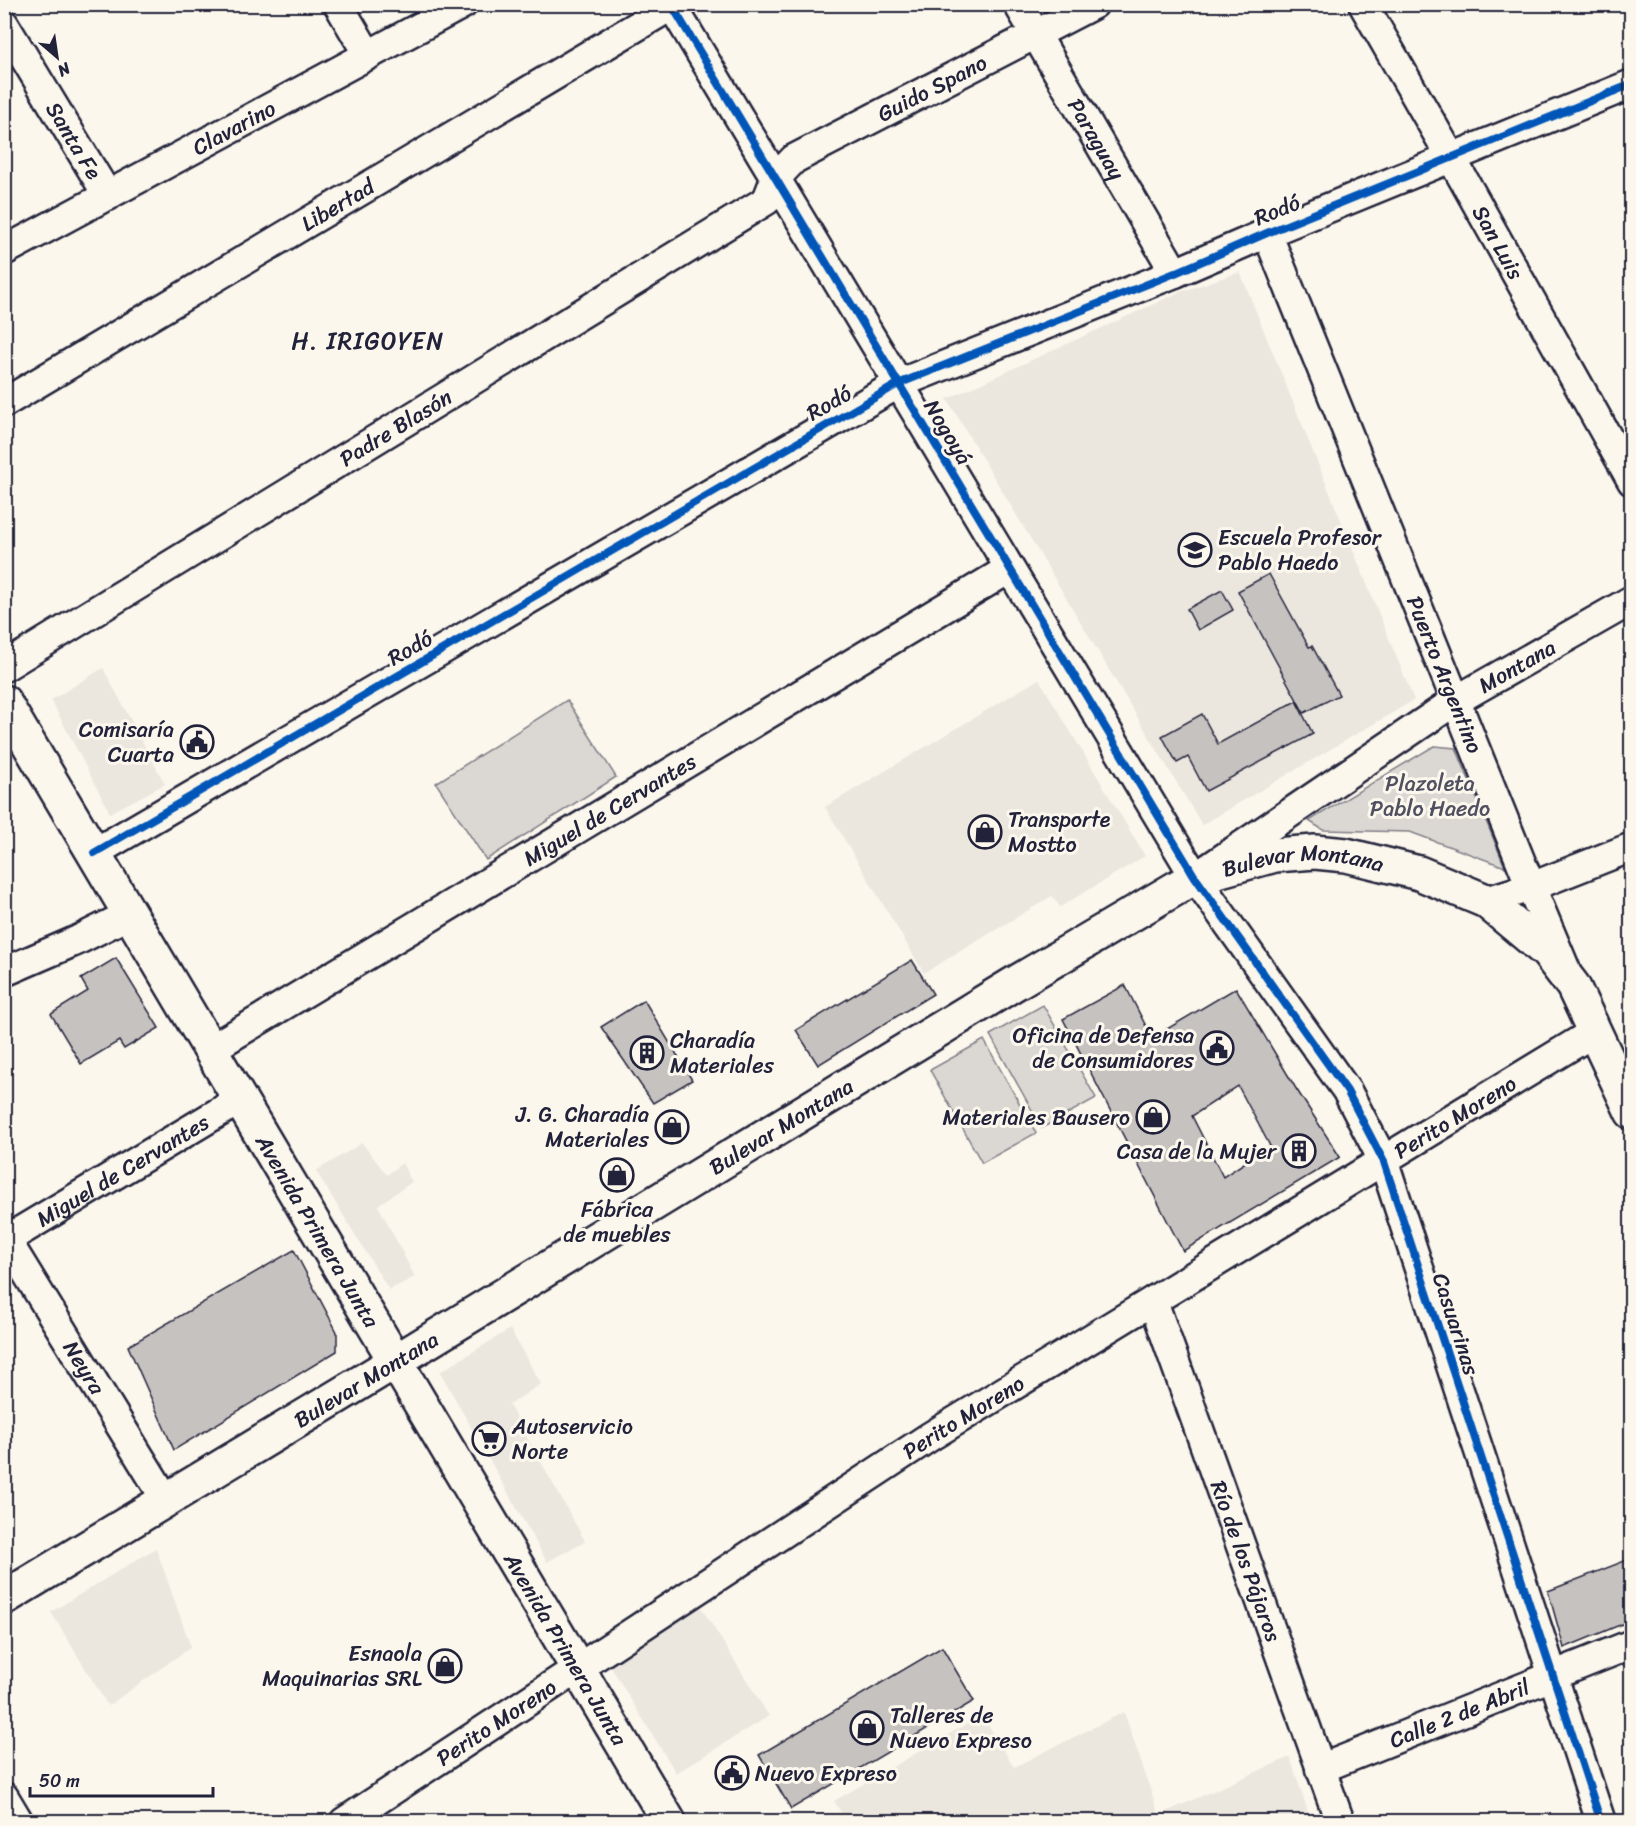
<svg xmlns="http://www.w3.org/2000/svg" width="1636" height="1826" viewBox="0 0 1636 1826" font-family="Sriracha,sans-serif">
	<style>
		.built { fill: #ebe7df }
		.green { fill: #dbd8d3; stroke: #7e7d87; stroke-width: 1.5 }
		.building { fill: #c6c2c0; stroke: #22223b; stroke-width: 1.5; fill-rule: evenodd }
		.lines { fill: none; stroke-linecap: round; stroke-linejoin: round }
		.minor-casing { stroke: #22223b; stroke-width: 33 }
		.secondary-casing { stroke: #22223b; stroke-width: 38 }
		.minor { stroke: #fbf7ec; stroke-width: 28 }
		.secondary { stroke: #fbf7ec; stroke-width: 33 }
		.cycleway-casing { stroke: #fbf7ec; stroke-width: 11 }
		.cycleway { stroke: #0057b8; stroke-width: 8 }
		.labels { text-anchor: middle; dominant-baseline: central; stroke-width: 6; stroke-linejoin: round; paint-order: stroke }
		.street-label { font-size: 22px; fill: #22223b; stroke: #fbf7ec }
		.poi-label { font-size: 22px; fill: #22223b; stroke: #fbf7ec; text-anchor: start }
		.park-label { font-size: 22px; fill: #505061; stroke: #fbf7ec }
		.neighbourhood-label { font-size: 24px; letter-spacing: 1.5px; fill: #22223b; stroke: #fbf7ec }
	</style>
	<rect width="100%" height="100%" fill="#fbf7ec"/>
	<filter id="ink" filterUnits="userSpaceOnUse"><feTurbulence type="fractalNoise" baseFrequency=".0167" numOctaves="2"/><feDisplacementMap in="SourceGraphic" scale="12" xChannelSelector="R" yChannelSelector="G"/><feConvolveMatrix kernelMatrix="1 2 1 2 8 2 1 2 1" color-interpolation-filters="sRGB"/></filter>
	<g filter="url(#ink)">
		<!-- built -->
		<path class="built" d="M 1240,272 L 1414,700 L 1202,825 L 947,399 L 1180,292 Z
			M 103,668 L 165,784 L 110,813 L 51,700 Z
			M 1039,679 L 1145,856 L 1060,907 L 1052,896 L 924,973 L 825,807 Z
			M 362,1143 L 387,1175 L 402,1163 L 412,1182 L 378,1205 L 415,1277 L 389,1290 L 316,1171 Z
			M 510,1329 L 541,1384 L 509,1405 L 585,1541 L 547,1562 L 440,1372 Z
			M 156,1548 L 191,1647 L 108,1706 L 51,1612 Z
			M 701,1607 L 769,1716 L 676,1773 L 609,1664 Z
			M 1124,1712 L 1159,1815 L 1290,1757 L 1311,1821 L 847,1822 L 834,1801 L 982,1715 L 1014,1767 Z"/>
		<!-- green -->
		<path class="green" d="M 567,700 L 616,777 L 486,860 L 436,783 Z
			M 1434,746 L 1456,748 L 1505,867 L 1410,832 L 1323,830 L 1309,821 Z
			M 1043,1005 L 1096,1098 L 1042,1128 L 990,1035 Z
			M 984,1040 L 1036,1133 L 982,1163 L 930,1070 Z"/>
		<!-- building -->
		<path class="building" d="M 1269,574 L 1309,647 L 1312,646 L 1339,695 L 1304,713 L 1238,591 Z
			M 1222,590 L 1233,610 L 1198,630 L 1187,609 Z
			M 1296,701 L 1313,734 L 1206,791 L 1188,757 L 1177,763 L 1162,736 L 1202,714 L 1218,744 Z
			M 116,958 L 159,1028 L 124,1049 L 119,1041 L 81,1064 L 51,1014 L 88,991 L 81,979 Z
			M 912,960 L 933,994 L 818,1065 L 796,1030 Z
			M 1125,985 L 1152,1038 L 1236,988 L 1295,1087 L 1340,1157 L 1183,1251 L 1063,1019 ZM 1238,1086 L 1270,1146 L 1223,1177 L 1192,1116 Z
			M 644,1000 L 692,1080 L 653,1103 L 601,1027 Z
			M 294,1250 L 337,1332 L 337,1351 L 174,1450 L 128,1346 Z
			M 1632,1558 L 1632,1620 L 1564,1648 L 1548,1591 Z
			M 942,1647 L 974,1701 L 791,1809 L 759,1755 Z"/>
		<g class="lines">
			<!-- minor casing -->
			<g class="minor-casing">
				<g id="minor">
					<path d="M 338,4 L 368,55"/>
					<path d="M 671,4 L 1195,877 L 1347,1091 L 1384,1162 L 1601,1822"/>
					<path id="s1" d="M 1018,4 L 1175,273"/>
					<path id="s2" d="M 1363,4 L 1452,159 L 1632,481"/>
					<path id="s3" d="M 4,24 L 108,196"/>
					<path id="s4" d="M 1267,233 L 1531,887 L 1565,968"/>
					<path id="s5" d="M 4,251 L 463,4"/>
					<path id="s6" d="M 4,403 L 671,6"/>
					<path id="s7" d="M 4,667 L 767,200 L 775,179 L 794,159 L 1094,4"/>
					<path d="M 94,853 L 898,384 L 1175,273 L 1267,233 L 1632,84"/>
					<path id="s8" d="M 1206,870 L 1455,701 L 1632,600"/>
					<path d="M 1486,901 L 1531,887 L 1632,847"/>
					<path d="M 4,972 L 78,940 L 130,914"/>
					<path id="s9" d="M 211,1049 L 1009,569"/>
					<path id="s10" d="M 4,1236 L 166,1500"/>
					<path id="s11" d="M 4,1241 L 241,1099"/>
					<path id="s12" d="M 1153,1301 L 1340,1822"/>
					<path id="s13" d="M 1320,1769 L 1632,1644"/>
					<path d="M 4,1797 L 19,1822"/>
					<path id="s14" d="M 344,1822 L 931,1436 L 1594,1032"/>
				</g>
			</g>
			<!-- secondary casing -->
			<g class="secondary-casing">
				<g id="secondary">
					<path id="s15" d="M 4,702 L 669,1822"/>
					<path id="s16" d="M 4,1598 L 396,1361 L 1012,985 L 1195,877 L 1275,855 L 1315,852 L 1346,855 L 1419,873 L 1486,901 L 1547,952 L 1573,986 L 1632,1112"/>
				</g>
			</g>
			<!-- minor -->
			<use href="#minor" class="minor"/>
			<!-- secondary -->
			<use href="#secondary" class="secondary"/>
			<!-- cycleway casing -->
			<g class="cycleway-casing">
				<path id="cycleway" d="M 671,4 L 1195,877 L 1347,1091 L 1384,1162 L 1601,1822
					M 94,853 L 898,384 L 1175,273 L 1267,233 L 1632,84"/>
			</g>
			<!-- cycleway -->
			<use href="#cycleway" class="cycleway"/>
		</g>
	</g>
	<!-- icons -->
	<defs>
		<g id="school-ring" transform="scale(1.725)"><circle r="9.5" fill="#fbf7ec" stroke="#22223b" stroke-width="1.5"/><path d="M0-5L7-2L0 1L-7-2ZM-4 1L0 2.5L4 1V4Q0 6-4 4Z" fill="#22223b"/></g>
		<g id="civic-ring" transform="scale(1.725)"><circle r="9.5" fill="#fbf7ec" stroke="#22223b" stroke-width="1.5"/><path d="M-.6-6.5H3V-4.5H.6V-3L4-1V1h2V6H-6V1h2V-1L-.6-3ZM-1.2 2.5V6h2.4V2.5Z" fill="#22223b"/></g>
		<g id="shop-ring" transform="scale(1.725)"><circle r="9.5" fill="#fbf7ec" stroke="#22223b" stroke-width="1.5"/><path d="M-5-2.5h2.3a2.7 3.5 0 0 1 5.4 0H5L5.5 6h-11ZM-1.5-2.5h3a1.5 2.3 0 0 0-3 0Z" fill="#22223b"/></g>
		<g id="building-ring" transform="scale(1.725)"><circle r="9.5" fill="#fbf7ec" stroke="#22223b" stroke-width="1.5"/><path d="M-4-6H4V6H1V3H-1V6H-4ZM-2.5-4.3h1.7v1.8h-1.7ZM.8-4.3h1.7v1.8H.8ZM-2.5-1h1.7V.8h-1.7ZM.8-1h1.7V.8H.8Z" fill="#22223b"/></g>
		<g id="supermarket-ring" transform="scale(1.725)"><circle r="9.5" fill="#fbf7ec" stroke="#22223b" stroke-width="1.5"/><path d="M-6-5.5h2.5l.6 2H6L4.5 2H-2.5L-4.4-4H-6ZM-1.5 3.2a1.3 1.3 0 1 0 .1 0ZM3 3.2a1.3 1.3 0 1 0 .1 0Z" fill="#22223b"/></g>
	</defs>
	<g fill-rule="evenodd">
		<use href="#school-ring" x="1195" y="550"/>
		<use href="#civic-ring" x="197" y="742"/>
		<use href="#shop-ring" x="985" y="832"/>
		<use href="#civic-ring" x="1217" y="1048"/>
		<use href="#building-ring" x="647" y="1053"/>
		<use href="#shop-ring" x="1153" y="1117"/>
		<use href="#shop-ring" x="672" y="1127"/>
		<use href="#building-ring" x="1299" y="1151"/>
		<use href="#shop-ring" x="617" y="1175"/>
		<use href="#supermarket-ring" x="489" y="1439"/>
		<use href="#shop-ring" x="445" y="1666"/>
		<use href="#shop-ring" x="867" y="1728"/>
		<use href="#civic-ring" x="732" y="1773"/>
	</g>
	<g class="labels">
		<!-- street labels -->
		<g class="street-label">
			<text stroke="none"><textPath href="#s7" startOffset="1100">Guido Spano</textPath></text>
			<text stroke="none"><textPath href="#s5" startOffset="261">Clavarino</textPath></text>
			<text stroke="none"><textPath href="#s1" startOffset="156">Paraguay</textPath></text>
			<text stroke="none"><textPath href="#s3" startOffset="136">Santa Fe</textPath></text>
			<text stroke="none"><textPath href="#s6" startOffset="388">Libertad</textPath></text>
			<text transform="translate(1277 210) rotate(-22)">Rodó</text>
			<text stroke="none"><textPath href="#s2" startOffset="274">San Luis</textPath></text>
			<text transform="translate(829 403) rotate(-30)">Rodó</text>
			<text stroke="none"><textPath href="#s7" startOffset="459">Padre Blasón</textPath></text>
			<text transform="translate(948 432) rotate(59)">Nogoyá</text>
			<text transform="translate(410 648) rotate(-30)">Rodó</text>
			<text stroke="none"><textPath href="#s8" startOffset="372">Montana</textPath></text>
			<text stroke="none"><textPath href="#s4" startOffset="476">Puerto Argentino</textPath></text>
			<text stroke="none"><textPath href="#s9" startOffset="465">Miguel de Cervantes</textPath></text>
			<text stroke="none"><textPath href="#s16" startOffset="1503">Bulevar Montana</textPath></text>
			<text stroke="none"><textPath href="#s14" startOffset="1316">Perito Moreno</textPath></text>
			<text stroke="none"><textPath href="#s16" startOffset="909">Bulevar Montana</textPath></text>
			<text stroke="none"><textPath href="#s11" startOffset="138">Miguel de Cervantes</textPath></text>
			<text stroke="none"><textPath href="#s15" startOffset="615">Avenida Primera Junta</textPath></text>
			<text transform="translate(1456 1324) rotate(72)">Casuarinas</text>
			<text stroke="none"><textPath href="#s10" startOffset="154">Neyra</textPath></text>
			<text stroke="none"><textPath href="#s16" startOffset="423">Bulevar Montana</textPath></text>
			<text stroke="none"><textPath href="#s14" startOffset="740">Perito Moreno</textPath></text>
			<text stroke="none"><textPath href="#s12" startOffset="276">Río de los Pájaros</textPath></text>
			<text stroke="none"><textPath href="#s15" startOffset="1101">Avenida Primera Junta</textPath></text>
			<text stroke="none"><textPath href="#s13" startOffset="150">Calle 2 de Abril</textPath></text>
			<text stroke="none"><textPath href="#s14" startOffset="182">Perito Moreno</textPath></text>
		</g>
		<!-- poi labels -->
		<g class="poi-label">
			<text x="1218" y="537">Escuela Profesor<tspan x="1218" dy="25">Pablo Haedo</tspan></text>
			<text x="174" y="729" text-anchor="end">Comisaría<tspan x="174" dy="25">Cuarta</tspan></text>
			<text x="1008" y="819">Transporte<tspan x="1008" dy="25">Mostto</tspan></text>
			<text x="1194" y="1035" text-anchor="end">Oficina de Defensa<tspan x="1194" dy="25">de Consumidores</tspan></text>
			<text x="670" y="1040">Charadía<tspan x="670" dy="25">Materiales</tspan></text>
			<text x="649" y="1114" text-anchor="end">J. G. Charadía<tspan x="649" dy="25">Materiales</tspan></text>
			<text x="1130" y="1117" text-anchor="end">Materiales Bausero</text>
			<text x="1276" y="1151" text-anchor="end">Casa de la Mujer</text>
			<text x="617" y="1209" text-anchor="middle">Fábrica<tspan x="617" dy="25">de muebles</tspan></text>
			<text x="512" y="1426">Autoservicio<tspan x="512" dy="25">Norte</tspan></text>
			<text x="422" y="1653" text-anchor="end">Esnaola<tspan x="422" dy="25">Maquinarias SRL</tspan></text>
			<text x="890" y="1715">Talleres de<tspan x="890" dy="25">Nuevo Expreso</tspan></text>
			<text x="755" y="1773">Nuevo Expreso</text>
		</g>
		<!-- park labels -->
		<g class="park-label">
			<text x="1430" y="783">Plazoleta<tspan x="1430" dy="25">Pablo Haedo</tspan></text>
		</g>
		<!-- neighbourhood labels -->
		<g class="neighbourhood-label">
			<text x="368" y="341">H. IRIGOYEN</text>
		</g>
	</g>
	<!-- margin -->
	<rect width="1636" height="1826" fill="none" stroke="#fbf7ec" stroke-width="24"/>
	<rect x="12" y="12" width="1612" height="1802" fill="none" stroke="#22223b" stroke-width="2" filter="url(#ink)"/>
	<!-- north arrow -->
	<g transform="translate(57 57) rotate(151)" stroke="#fbf7ec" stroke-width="4.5" paint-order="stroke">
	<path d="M0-4.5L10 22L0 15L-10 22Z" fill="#22223b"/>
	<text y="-9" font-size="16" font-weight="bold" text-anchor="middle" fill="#22223b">N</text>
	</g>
	<!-- scale -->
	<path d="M30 1787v9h183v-9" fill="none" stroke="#22223b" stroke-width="3"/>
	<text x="39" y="1787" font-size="18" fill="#22223b" stroke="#fbf7ec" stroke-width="4.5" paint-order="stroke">50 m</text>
</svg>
